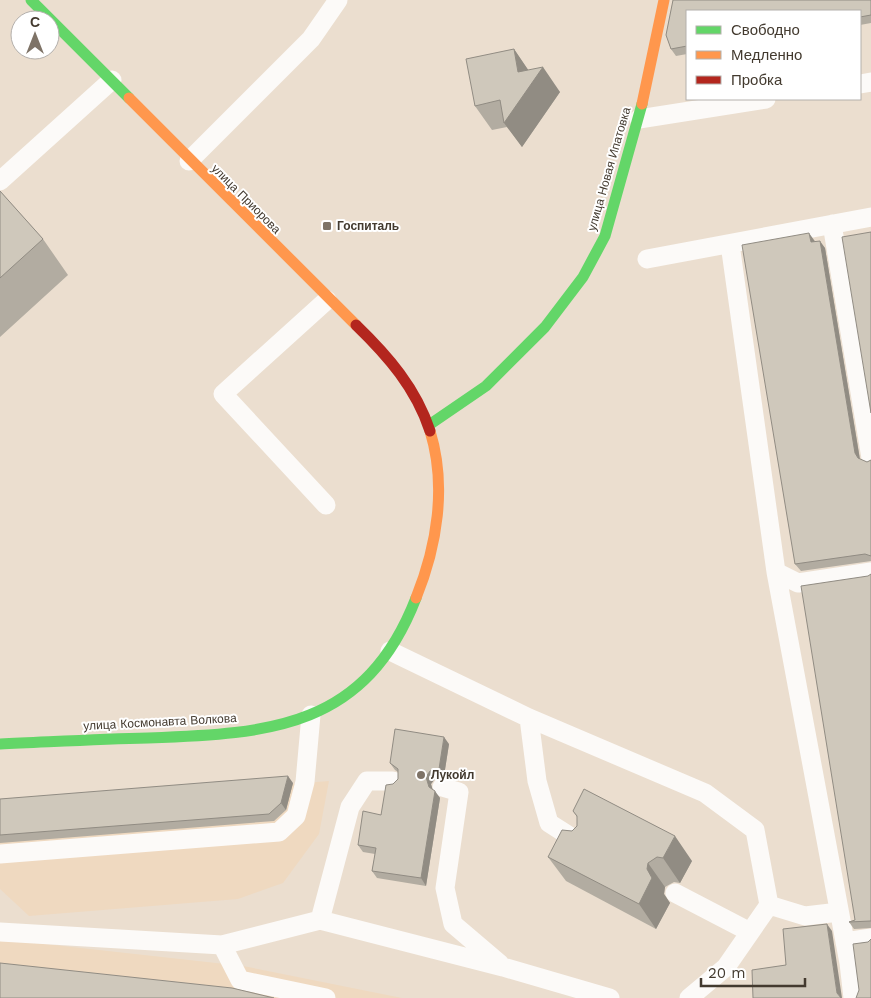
<svg xmlns="http://www.w3.org/2000/svg" width="871" height="998" viewBox="0 0 871 998" font-family="'Work Sans',sans-serif">
	<style>
		.built { fill: #efd9c0 }
		.lines { fill: none; stroke-linecap: round; stroke-linejoin: round }
		.lane { stroke: #fcfaf8; stroke-width: 19 }
		.fast { stroke: #63d668; stroke-width: 11 }
		.slow { stroke: #ff974d; stroke-width: 11 }
		.jam { stroke: #b3261e; stroke-width: 11 }
		.wall { fill: #b2aca1 }
		.shaded-wall { fill: #918c83 }
		.building { fill: #cfc8bb; stroke: #918c83 }
		.poi-dot { fill: #7e7367; stroke: #fff; stroke-width: 2 }
		.labels { text-anchor: middle; dominant-baseline: central; stroke-width: 4; stroke-linejoin: round; paint-order: stroke }
		.street-label { font-size: 12px; fill: #433a2f; stroke: #fff }
		.poi-label { font-size: 12px; font-weight: bold; fill: #433a2f; stroke: #fff; text-anchor: start }
	</style>
	<rect width="100%" height="100%" fill="#ebdecf"/>
	<!-- built -->
	<path class="built" d="M 329,781 L 319,834 L 283,883 L 238,899 L 29,916 L 0,889 L 0,807 Z
		M 0,939 L 243,966 L 402,998 L 0,998 Z"/>
	<g class="lines">
		<!-- lane -->
		<path class="lane" d="M 860,84 L 871,82
			M 639,119 L 766,99
			M 189,161 L 311,39 L 338,0
			M 0,181 L 112,80
			M 832,224 L 871,458
			M 730,244 L 776,572 L 849,963 L 853,998
			M 647,259 L 871,217
			M 326,505 L 223,394 L 327,300
			M 776,572 L 798,583 L 871,572
			M 390,651 L 529,718 L 705,793 L 755,830 L 769,905 L 726,967 L 689,998
			M 529,718 L 537,781 L 549,823 L 582,844
			M 442,787 L 459,792 L 445,888 L 453,924 L 500,964
			M 0,854 L 279,832 L 296,816 L 305,782 L 311,715
			M 675,893 L 750,932
			M 769,905 L 805,916 L 839,912
			M 320,920 L 350,807 L 367,781 L 393,781
			M 0,932 L 222,945 L 320,920 L 503,967 L 610,998
			M 845,942 L 871,938
			M 222,945 L 240,980 L 326,998"/>
		<!-- fast -->
		<path class="fast" d="M 31,0 L 129,98
			M 429,425 L 486,386 L 545,327 L 583,277 L 605,236 L 642,104
			M 0,744 C 49,742 99,739 148,738 C 272,734 366,727 416,598"/>
		<!-- slow -->
		<path class="slow" d="M 129,98 L 356,325
			M 642,104 L 664,0
			M 416,598 C 437,546 447,486 430,431"/>
		<!-- jam -->
		<path class="jam" d="M 356,325 C 388,356 416,388 430,431"/>
	</g>
	<!-- wall -->
	<path class="wall" d="M 673,0 L 871,0 L 871,23 L 860,25 L 860,11 L 687,11 L 687,54 L 676,56 L 671,49 L 666,35 Z
		M 514,49 L 528,70 L 560,92 L 522,147 L 507,127 L 492,130 L 475,106 Z
		M 0,191 L 43,239 L 68,275 L 0,337 Z
		M 814,240 L 815,241 L 825,248 L 860,459 L 867,462 L 871,460 L 871,561 L 801,571 L 795,564 Z
		M 871,574 L 871,928 L 854,929 L 849,922 L 855,920 L 868,576 Z
		M 449,744 L 444,776 L 435,779 L 431,784 L 432,789 L 440,798 L 426,886 L 377,878 L 372,871 L 375,854 L 363,852 L 358,845 L 381,815 L 393,784 L 398,779 L 398,772 L 395,770 L 390,763 Z
		M 293,783 L 286,810 L 274,821 L 0,843 L 0,799 Z
		M 573,811 L 692,861 L 680,883 L 674,882 L 665,887 L 664,894 L 670,903 L 656,929 L 566,881 L 548,857 L 577,826 L 577,817 Z"/>
	<!-- shaded-wall -->
	<path class="shaded-wall" d="M 514,49 L 531,74 L 543,67 L 560,92 L 522,147 L 504,123 L 518,72 Z
		M 809,233 L 814,240 L 816,249 L 811,242 Z
		M 820,241 L 825,248 L 860,460 L 858,458 L 855,453 Z
		M 444,737 L 449,744 L 444,776 L 439,769 Z
		M 430,771 L 435,779 L 431,784 L 434,794 L 429,787 L 426,777 Z
		M 288,776 L 293,783 L 286,810 L 281,803 Z
		M 435,791 L 440,798 L 426,886 L 421,878 Z
		M 675,836 L 692,861 L 680,883 L 663,858 Z
		M 648,863 L 665,887 L 664,894 L 670,903 L 656,929 L 639,904 Z
		M 827,924 L 832,931 L 842,998 L 841,998 L 837,993 Z"/>
	<!-- building -->
	<path class="building" d="M 673,0 L 871,0 L 871,15 L 860,17 L 860,11 L 687,11 L 687,46 L 671,49 L 666,35 Z
		M 514,49 L 518,72 L 543,67 L 504,123 L 500,100 L 475,106 L 466,59 Z
		M 0,191 L 43,239 L 0,278 Z
		M 871,232 L 871,413 L 842,237 Z
		M 809,233 L 811,242 L 820,241 L 855,453 L 858,458 L 867,462 L 871,460 L 871,556 L 865,554 L 795,564 L 742,245 Z
		M 871,574 L 871,921 L 870,921 L 849,922 L 855,920 L 801,586 L 868,576 Z
		M 395,729 L 444,737 L 439,769 L 430,771 L 426,777 L 429,787 L 435,791 L 421,878 L 372,871 L 376,848 L 358,845 L 363,811 L 381,815 L 386,785 L 393,784 L 398,779 L 398,769 L 390,763 Z
		M 288,776 L 281,803 L 269,814 L 0,835 L 0,799 Z
		M 584,789 L 675,836 L 663,858 L 657,857 L 648,863 L 647,869 L 652,878 L 639,904 L 548,857 L 562,830 L 572,831 L 577,826 L 577,816 L 573,811 Z
		M 827,924 L 837,993 L 841,998 L 753,998 L 752,970 L 786,965 L 783,929 Z
		M 871,939 L 871,998 L 856,998 L 859,990 L 853,944 L 868,942 Z
		M 0,963 L 232,988 L 274,998 L 0,998 Z"/>
	<!-- markers -->
	<g class="poi-dot">
		<rect x="322" y="221" width="10" height="10" rx="2.5"/>
		<circle cx="421" cy="775" r="5"/>
	</g>
	<g class="labels">
		<!-- street labels -->
		<g class="street-label">
			<text transform="translate(609 169) rotate(-74)">улица Новая Ипатовка</text>
			<text transform="translate(246 199) rotate(45)">улица Приорова</text>
			<text transform="translate(160 722) rotate(-3)">улица Космонавта Волкова</text>
		</g>
		<!-- poi labels -->
		<g class="poi-label">
			<text x="337" y="226">Госпиталь</text>
			<text x="431" y="775">Лукойл</text>
		</g>
	</g>
	<!-- legend -->
	<rect x="686" y="10" width="175" height="90" fill="#ffffff" stroke="#b4b0ac"/>
	<rect x="696" y="26" width="25" height="8" fill="#63d668" stroke="#b4b0ac"/>
	<text x="731" y="35" font-size="15" fill="#433a2f">Свободно</text>
	<rect x="696" y="51" width="25" height="8" fill="#ff974d" stroke="#b4b0ac"/>
	<text x="731" y="60" font-size="15" fill="#433a2f">Медленно</text>
	<rect x="696" y="76" width="25" height="8" fill="#b3261e" stroke="#b4b0ac"/>
	<text x="731" y="85" font-size="15" fill="#433a2f">Пробка</text>
	<!-- north arrow -->
	<g transform="translate(35 35)"><circle r="24" fill="#ffffff" stroke="#b4b0ac"/>
	<path d="M0-4L9 19L0 12L-9 19Z" fill="#7e7367"/>
	<text y="-8" font-size="14" font-weight="bold" text-anchor="middle" fill="#433a2f">С</text>
	</g>
	<!-- scale -->
	<path d="M701 978v8h104v-8" fill="none" stroke="#433a2f" stroke-width="2.5"/>
	<text x="708" y="978" font-size="15" fill="#433a2f" stroke="#ffffff" stroke-width="4" paint-order="stroke">20 m</text>
</svg>
